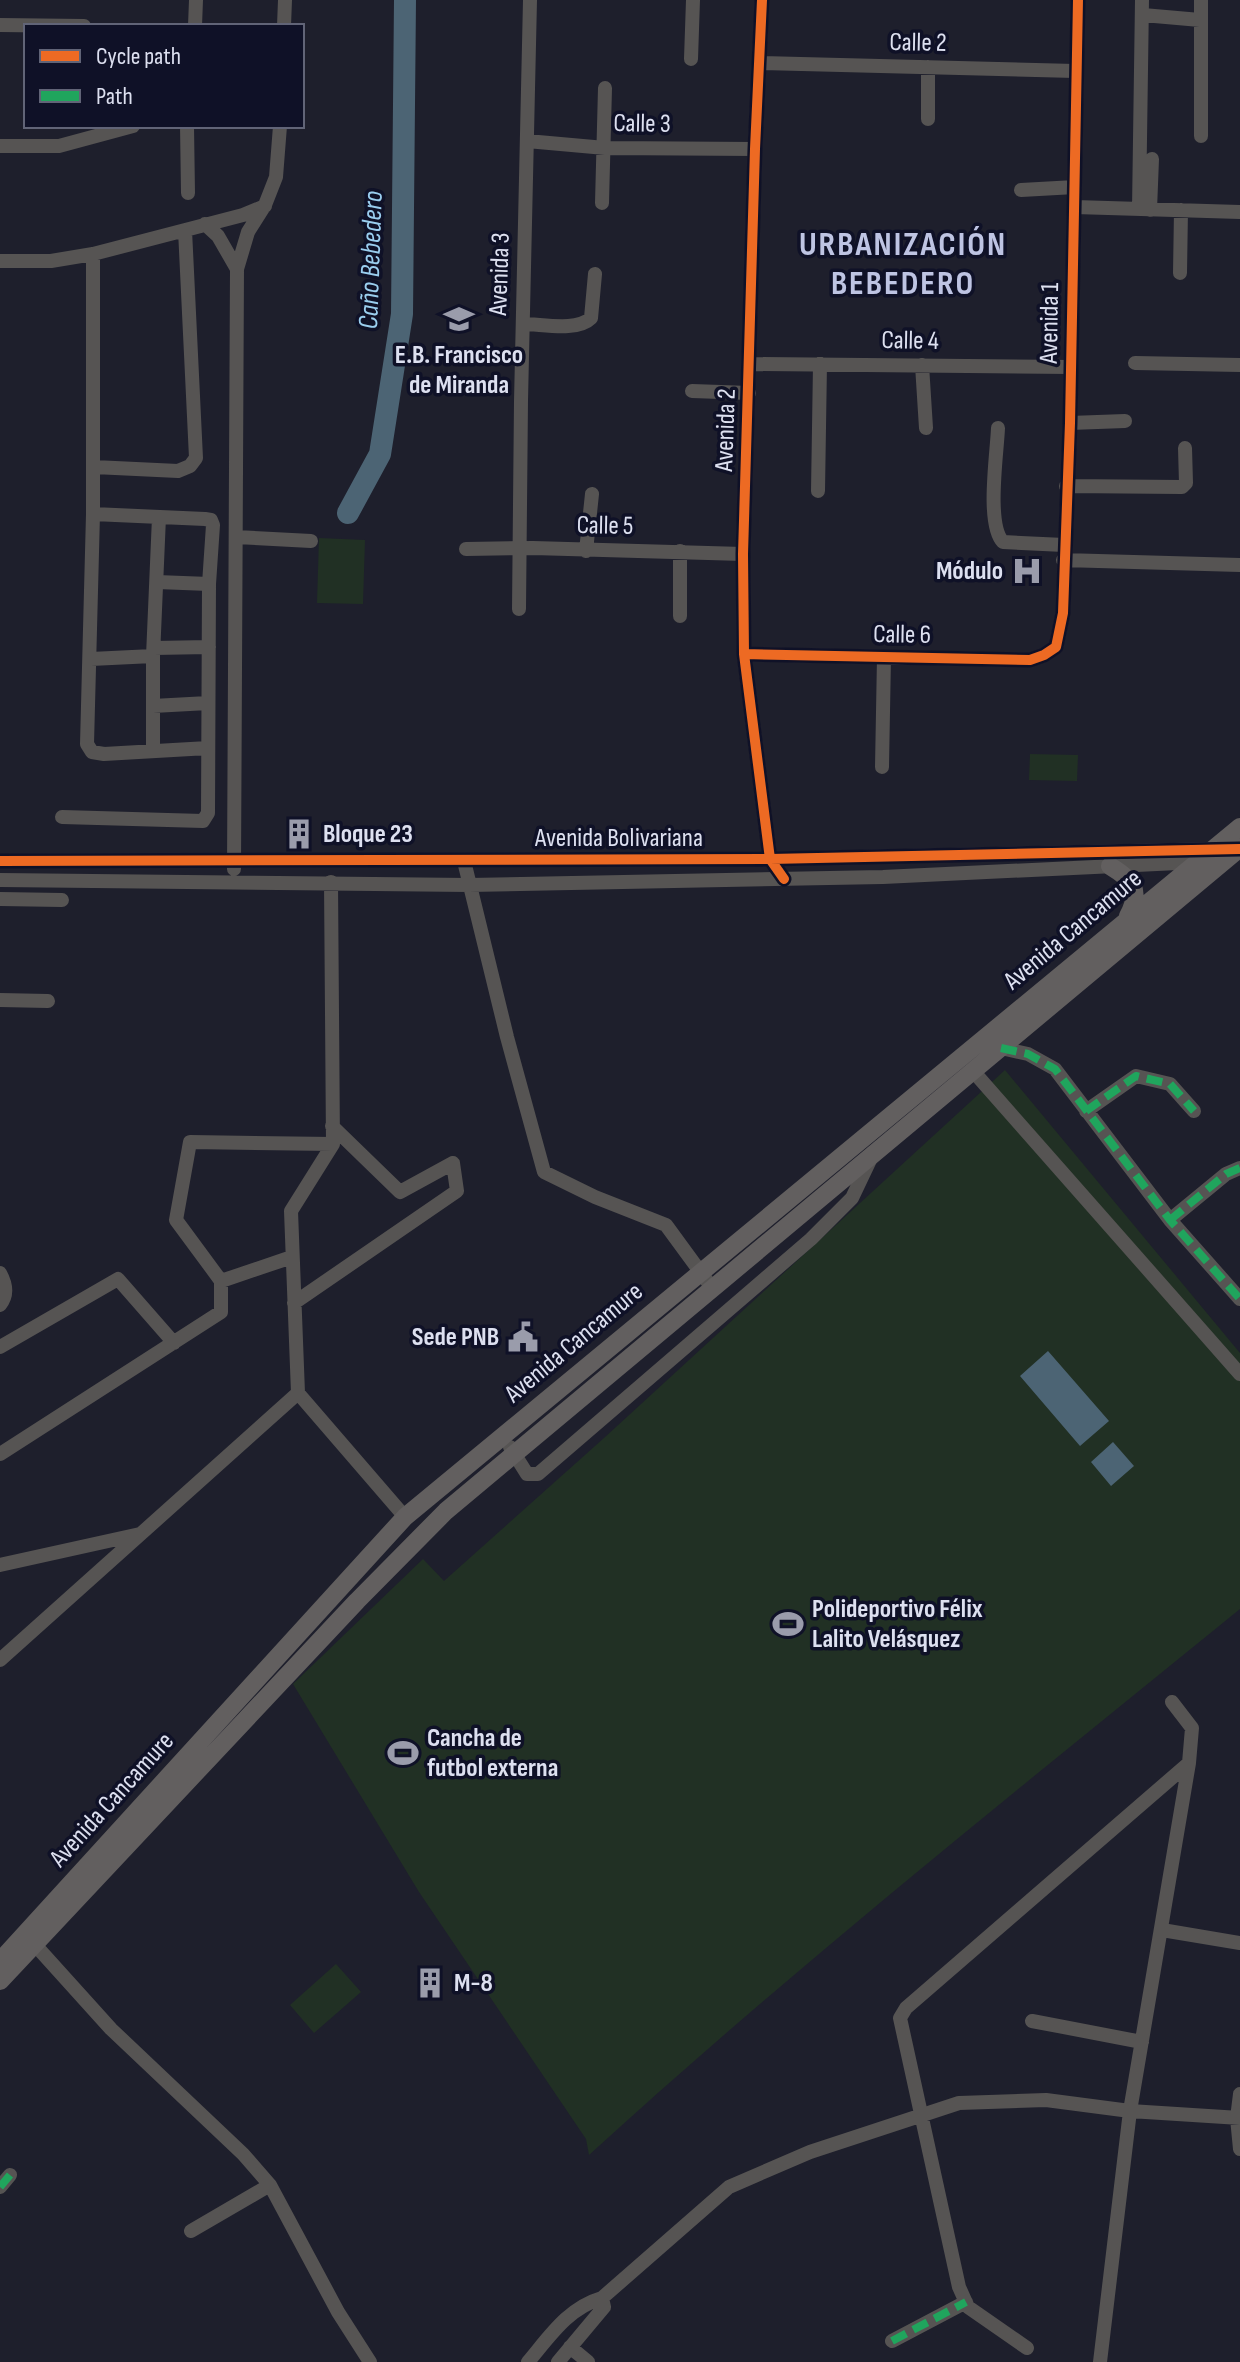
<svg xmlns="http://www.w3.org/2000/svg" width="1240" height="2362" viewBox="0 0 1240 2362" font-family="'Sofia Sans Condensed',sans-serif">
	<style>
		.green { fill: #213024 }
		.water { fill: #4c6474 }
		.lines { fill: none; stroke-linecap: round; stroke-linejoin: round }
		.river { stroke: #4c6474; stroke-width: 22 }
		.minor { stroke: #565453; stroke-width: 14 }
		.major { stroke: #625f5f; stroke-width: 18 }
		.quiet { stroke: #20a55d; stroke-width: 8; stroke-dasharray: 16 8; stroke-linecap: butt }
		.cycleway-casing { stroke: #0f1127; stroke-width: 15 }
		.cycleway { stroke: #ed6a23; stroke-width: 10 }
		.labels { text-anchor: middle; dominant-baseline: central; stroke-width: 7; stroke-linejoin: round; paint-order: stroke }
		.street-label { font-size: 26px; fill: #dde0f0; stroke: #0f1127 }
		.poi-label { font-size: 26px; font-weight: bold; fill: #dde0f0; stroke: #0f1127; text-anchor: start }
		.water-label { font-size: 28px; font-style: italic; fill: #9aceef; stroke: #0f1127 }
		.district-label { font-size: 34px; font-weight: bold; letter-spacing: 2px; fill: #bec4e3; stroke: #0f1127 }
	</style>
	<rect width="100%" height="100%" fill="#1e1f2c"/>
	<!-- green -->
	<path class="green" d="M 319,538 L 365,540 L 363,604 L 317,603 Z
		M 1030,754 L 1078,755 L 1077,781 L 1029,780 Z
		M 1005,1070 L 1240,1353 L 1240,1609 C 1020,1788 798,1964 589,2155 L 586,2139 L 419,1892 L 293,1684 L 423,1559 L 444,1581 L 604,1438 Z
		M 336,1964 L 361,1992 L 314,2033 L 290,2005 Z"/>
	<!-- water -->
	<path class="water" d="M 1048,1351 L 1109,1421 L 1080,1446 L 1020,1376 Z
		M 1113,1442 L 1134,1466 L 1111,1486 L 1091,1462 Z"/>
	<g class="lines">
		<!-- river -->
		<path class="river" d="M 348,513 L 380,454 L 402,314 L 405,0"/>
		<!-- minor -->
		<path class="minor" d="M 762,0 L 755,149 L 743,554 L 744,654 L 770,859 L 774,864
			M 1201,0 L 1201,136
			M 1143,15 L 1200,20
			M 0,25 L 84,26
			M 195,26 L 196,0
			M 284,26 L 285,0
			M 691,59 L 693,0
			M 760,63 L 1075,71
			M 928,119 L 928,67
			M 187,126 L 188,193
			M 527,141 L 605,148 L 755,149
			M 0,146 L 59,146 L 133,126
			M 1021,190 L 1075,187
			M 602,203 L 605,88
			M 1075,207 L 1240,212
			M 1139,209 L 1142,0
			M 1150,210 L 1152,159
			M 205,224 L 218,236 L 237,269
			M 93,254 L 93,514 L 87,744 L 92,752 L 104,754 L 208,748
			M 0,261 L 51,261 L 93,254 L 243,215 L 265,206
			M 1180,273 L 1181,210
			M 523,324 C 542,324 577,332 591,318 L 595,274
			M 1135,363 L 1240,365
			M 750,364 L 1071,367
			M 922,365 L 926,428
			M 692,391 L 749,393
			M 1070,423 L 1125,421
			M 998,428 C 997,454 986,524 1003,542 L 1064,545
			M 94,467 L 178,471 L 190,466 L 196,458 L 185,230
			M 1066,486 L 1182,487 L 1186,483 L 1185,448
			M 818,491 L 820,364
			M 236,537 L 311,541
			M 466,549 L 533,548 L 743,554
			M 586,551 L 592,494
			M 680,551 L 680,616
			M 1063,560 L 1240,565
			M 157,582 L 209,584
			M 519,609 L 521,401 L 530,0
			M 154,648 L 209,647
			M 744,654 L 1030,660 L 1044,655 L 1056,647 L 1063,613 L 1070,423 L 1078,0
			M 91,659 L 153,656
			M 153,706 L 208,703
			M 153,750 L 153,656 L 159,517
			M 882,767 L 884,657
			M 62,817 L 203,821 L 208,813 L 209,584 L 213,525 L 211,520 L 205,519 L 93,514
			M 0,861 L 770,859 L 1219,849
			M 464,861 L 507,1037 L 544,1172 L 595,1197 L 666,1225 L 707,1281
			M 234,869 L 237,269 L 248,232 L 265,205 L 276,177 L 280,126
			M 0,880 L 469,885 L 883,877 L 1199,862
			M 331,882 L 333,1144 L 291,1211 L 298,1393 L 405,1517
			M 0,899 L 62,900
			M 0,1000 L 48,1001
			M 1001,1048 L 1028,1054 L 1055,1069 L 1170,1220 L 1240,1299
			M 973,1071 L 1240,1374
			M 1086,1111 L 1136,1076 L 1170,1084 L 1194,1111
			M 1170,1220 L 1226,1174 L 1240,1168
			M 0,1273 C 6,1284 8,1295 0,1305
			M 221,1281 L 292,1257
			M 294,1303 L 457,1191 L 453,1163 L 400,1192 L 332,1126
			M 0,1347 L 118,1279 L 174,1343
			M 510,1447 L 527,1474 L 538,1474 L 811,1239 L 852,1198 L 872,1156
			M 0,1454 L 221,1312 L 221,1281 L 176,1220 L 190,1142 L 333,1144
			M 0,1565 L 140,1534
			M 0,1660 L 298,1393
			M 1162,1930 L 1240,1943
			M 28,1937 L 111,2029 L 243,2154 L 270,2185 L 338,2312 L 370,2362
			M 1032,2021 L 1142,2042
			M 1240,2094 L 1237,2118 L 1240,2149
			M 0,2187 L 10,2175
			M 191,2231 L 270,2185
			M 892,2341 L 966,2302
			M 570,2347 L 588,2362
			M 1027,2348 L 968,2307 L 959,2287 L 900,2018 L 906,2008 L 1189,1763
			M 528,2362 C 550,2336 568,2308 602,2298 L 729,2187 L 810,2152 L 959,2103 L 1046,2100 L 1130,2111 L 1240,2118
			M 558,2362 L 604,2307 L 602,2298
			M 1100,2362 L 1130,2111 L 1189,1763 L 1192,1728 L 1172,1702"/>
		<!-- major -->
		<path class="major" d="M 1110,866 C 1133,880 1142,890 1128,916
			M 0,1961 L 405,1517 L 1240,827
			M 0,1981 L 357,1601 L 446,1511 L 1240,848"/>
		<!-- quiet -->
		<path class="quiet" d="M 1001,1048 L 1028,1054 L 1055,1069 L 1170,1220 L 1240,1299
			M 1086,1111 L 1136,1076 L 1170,1084 L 1194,1111
			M 1170,1220 L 1226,1174 L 1240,1168
			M 0,2187 L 10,2175
			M 892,2341 L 966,2302"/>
		<!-- cycleway casing -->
		<g class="cycleway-casing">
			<path id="cycleway" d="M 762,0 L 755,149 L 743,554 L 744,654 L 770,859 L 784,879
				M 744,654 L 1030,660 L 1044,655 L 1056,647 L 1063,613 L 1070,423 L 1078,0
				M 0,861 L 770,859 L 1239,849"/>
		</g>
		<!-- cycleway -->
		<use href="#cycleway" class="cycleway"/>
	</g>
	<!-- icons -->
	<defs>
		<g id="school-bare" transform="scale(2.4)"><path d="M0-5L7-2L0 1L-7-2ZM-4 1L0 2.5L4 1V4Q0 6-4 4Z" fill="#9a9cab" stroke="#0f1127" stroke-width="2.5" paint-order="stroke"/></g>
		<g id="hospital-bare" transform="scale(2.4)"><path d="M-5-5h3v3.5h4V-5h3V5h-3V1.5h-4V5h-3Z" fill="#9a9cab" stroke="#0f1127" stroke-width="2.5" paint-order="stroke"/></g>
		<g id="building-bare" transform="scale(2.4)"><path d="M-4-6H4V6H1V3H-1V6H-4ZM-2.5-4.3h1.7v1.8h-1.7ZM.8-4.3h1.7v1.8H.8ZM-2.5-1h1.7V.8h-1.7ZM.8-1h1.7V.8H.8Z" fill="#9a9cab" stroke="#0f1127" stroke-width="2.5" paint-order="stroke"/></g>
		<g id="civic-bare" transform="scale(2.4)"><path d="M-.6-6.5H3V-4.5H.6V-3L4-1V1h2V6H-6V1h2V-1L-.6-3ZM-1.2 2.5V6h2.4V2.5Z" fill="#9a9cab" stroke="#0f1127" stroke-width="2.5" paint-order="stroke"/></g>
		<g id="stadium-bare" transform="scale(2.4)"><path d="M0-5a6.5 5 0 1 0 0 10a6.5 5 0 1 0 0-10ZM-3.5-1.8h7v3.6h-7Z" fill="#9a9cab" stroke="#0f1127" stroke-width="2.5" paint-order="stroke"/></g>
	</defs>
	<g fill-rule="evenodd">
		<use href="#school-bare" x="459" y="319"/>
		<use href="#hospital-bare" x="1027" y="571"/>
		<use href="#building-bare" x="299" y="834"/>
		<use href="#civic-bare" x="523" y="1337"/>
		<use href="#stadium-bare" x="788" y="1624"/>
		<use href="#stadium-bare" x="403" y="1753"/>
		<use href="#building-bare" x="430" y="1983"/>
	</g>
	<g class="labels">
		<!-- street labels -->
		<g class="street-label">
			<text transform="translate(918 43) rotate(1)">Calle 2</text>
			<text transform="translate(642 124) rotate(1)">Calle 3</text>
			<text transform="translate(500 274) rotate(-88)">Avenida 3</text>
			<text transform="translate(1050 323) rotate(-89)">Avenida 1</text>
			<text transform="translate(910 341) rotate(1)">Calle 4</text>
			<text transform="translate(726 430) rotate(-88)">Avenida 2</text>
			<text transform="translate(605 526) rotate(1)">Calle 5</text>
			<text transform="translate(902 635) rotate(1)">Calle 6</text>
			<text x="619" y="838">Avenida Bolivariana</text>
			<text transform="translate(1073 930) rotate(-40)">Avenida Cancamure</text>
			<text transform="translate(574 1343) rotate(-40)">Avenida Cancamure</text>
			<text transform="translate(112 1800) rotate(-48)">Avenida Cancamure</text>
		</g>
		<!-- poi labels -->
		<g class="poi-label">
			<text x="459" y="355" text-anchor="middle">E.B. Francisco<tspan x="459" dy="30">de Miranda</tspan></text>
			<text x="1003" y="571" text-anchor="end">Módulo</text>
			<text x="323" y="834">Bloque 23</text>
			<text x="499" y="1337" text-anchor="end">Sede PNB</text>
			<text x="812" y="1609">Polideportivo Félix<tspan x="812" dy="30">Lalito Velásquez</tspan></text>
			<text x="427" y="1738">Cancha de<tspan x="427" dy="30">futbol externa</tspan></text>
			<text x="454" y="1983">M-8</text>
		</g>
		<!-- water labels -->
		<g class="water-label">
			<text transform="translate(371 260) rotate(-88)">Caño Bebedero</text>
		</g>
		<!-- district labels -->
		<g class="district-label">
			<text x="903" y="244">URBANIZACIÓN<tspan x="903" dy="39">BEBEDERO</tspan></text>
		</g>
	</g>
	<!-- legend -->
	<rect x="24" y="24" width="280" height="104" fill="#0f1127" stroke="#616477" stroke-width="2"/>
	<rect x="40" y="50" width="40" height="12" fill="#ed6a23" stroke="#616477" stroke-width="2"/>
	<text x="96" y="64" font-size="24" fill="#dde0f0">Cycle path</text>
	<rect x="40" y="90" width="40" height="12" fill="#20a55d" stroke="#616477" stroke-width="2"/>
	<text x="96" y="104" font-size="24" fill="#dde0f0">Path</text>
</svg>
